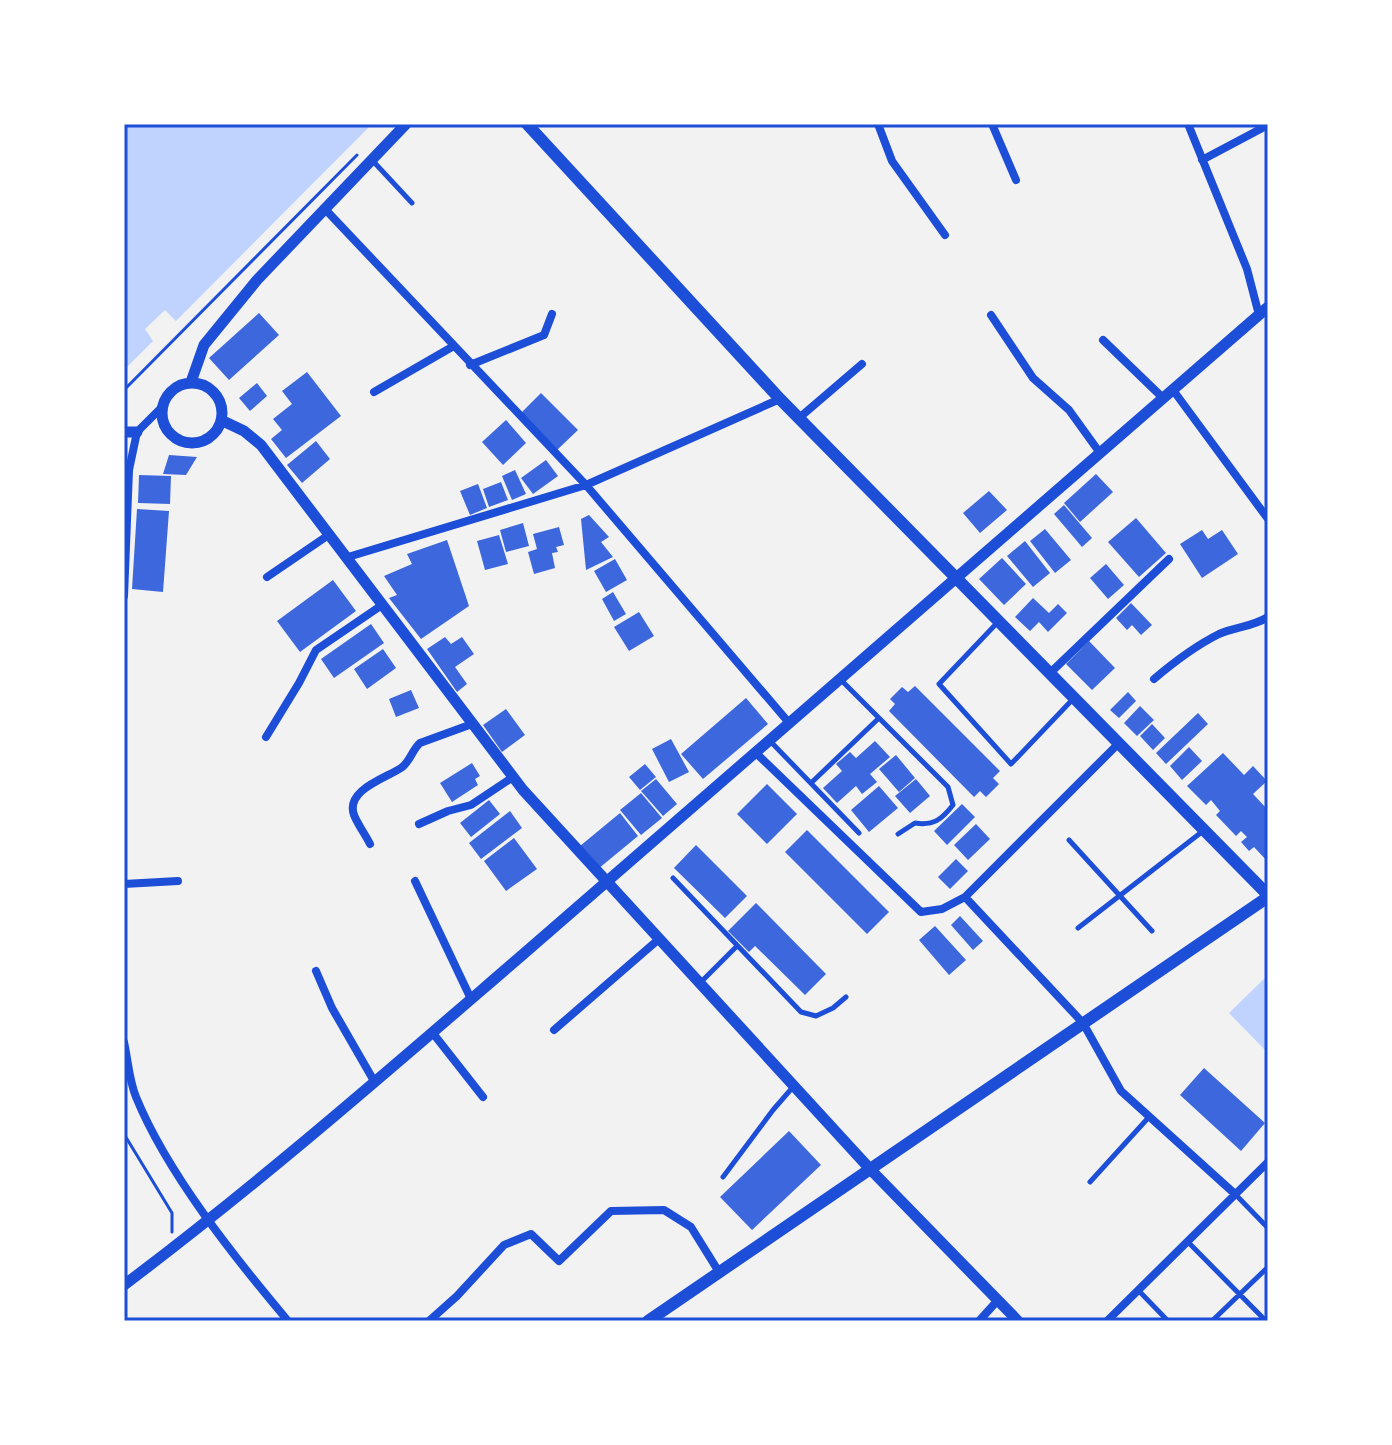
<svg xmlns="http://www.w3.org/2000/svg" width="1392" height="1445" viewBox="0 0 1392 1445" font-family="Montserrat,sans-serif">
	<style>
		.water { fill: #bfd3fe }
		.building { fill: #3d67dc }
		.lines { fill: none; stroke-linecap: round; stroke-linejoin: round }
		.path { stroke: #1d4ed8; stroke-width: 3 }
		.service { stroke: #1d4ed8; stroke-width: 5 }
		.minor { stroke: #1d4ed8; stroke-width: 8 }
		.tertiary { stroke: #1d4ed8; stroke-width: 11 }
		.secondary { stroke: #1d4ed8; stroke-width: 12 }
		.neatline { fill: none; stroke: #1d4ed8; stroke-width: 3 }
	</style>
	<rect width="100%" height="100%" fill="#f2f2f2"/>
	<!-- water -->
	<path class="water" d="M 130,124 L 372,124 L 176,321 L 165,310 L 145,329 L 153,341 L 124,370 L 124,130 Z
		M 1268,975 L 1268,1053 L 1229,1013 Z"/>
	<!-- building -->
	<path class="building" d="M 259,313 L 279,335 L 229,380 L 209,358 Z
		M 307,372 L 341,416 L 286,458 L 271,439 L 282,430 L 273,419 L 292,404 L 282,391 Z
		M 257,383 L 267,396 L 250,411 L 239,398 Z
		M 541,393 L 578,430 L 556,451 L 520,414 Z
		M 506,420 L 526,443 L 503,465 L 482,442 Z
		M 316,441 L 330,459 L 302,483 L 287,465 Z
		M 169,455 L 197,457 L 186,475 L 163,474 Z
		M 546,460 L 558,476 L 533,494 L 521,478 Z
		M 515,470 L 526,494 L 512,500 L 502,476 Z
		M 1096,474 L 1113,492 L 1080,522 L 1064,503 Z
		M 139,475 L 171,476 L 170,504 L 138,503 Z
		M 501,482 L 508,500 L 489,507 L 483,489 Z
		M 478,484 L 487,508 L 470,515 L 460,491 Z
		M 989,491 L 1007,510 L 980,533 L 963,513 Z
		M 1064,505 L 1092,538 L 1082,547 L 1054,514 Z
		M 137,509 L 169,511 L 163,592 L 132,589 Z
		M 589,515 L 609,537 L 601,542 L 613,557 L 586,570 L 581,519 Z
		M 1136,518 L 1166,553 L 1139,577 L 1108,542 Z
		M 523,523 L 529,546 L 506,552 L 500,530 Z
		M 559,527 L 564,545 L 556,547 L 558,552 L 552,553 L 555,568 L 534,574 L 528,552 L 537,549 L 533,534 Z
		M 1045,529 L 1071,560 L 1055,573 L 1030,541 Z
		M 1202,530 L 1208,539 L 1222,530 L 1238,554 L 1202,578 L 1180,544 Z
		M 499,535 L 508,564 L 485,570 L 477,541 Z
		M 447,540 L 469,606 L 421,639 L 389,598 L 397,595 L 384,576 L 412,564 L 407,554 Z
		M 1025,541 L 1050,573 L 1033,587 L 1007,556 Z
		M 1002,558 L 1026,584 L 1004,605 L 979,579 Z
		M 615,559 L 627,580 L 606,592 L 594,571 Z
		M 1106,564 L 1124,585 L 1108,599 L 1090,578 Z
		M 333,580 L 356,611 L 300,652 L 277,621 Z
		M 613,592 L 626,614 L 614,621 L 602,599 Z
		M 1033,598 L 1049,613 L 1058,604 L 1067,613 L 1048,632 L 1039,622 L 1030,631 L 1015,617 Z
		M 1131,603 L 1152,625 L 1141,635 L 1132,625 L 1127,630 L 1116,618 Z
		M 639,612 L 654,636 L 629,651 L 614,627 Z
		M 371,624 L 384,643 L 334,678 L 321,659 Z
		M 445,637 L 451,644 L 462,637 L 474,654 L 455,667 L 467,684 L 457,692 L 427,649 Z
		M 1089,641 L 1115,668 L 1092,690 L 1066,664 Z
		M 383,649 L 396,668 L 367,689 L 354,669 Z
		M 915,686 L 1000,771 L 993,778 L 999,784 L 986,797 L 980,791 L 974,797 L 889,711 L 895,704 L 890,699 L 902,687 L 908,692 Z
		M 411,690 L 419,708 L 396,717 L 389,699 Z
		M 1128,692 L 1136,701 L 1119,718 L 1110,710 Z
		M 746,698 L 768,724 L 703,779 L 681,754 Z
		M 1140,706 L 1154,720 L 1137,736 L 1124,723 Z
		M 506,709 L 525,735 L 502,752 L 483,725 Z
		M 1198,713 L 1208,724 L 1166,764 L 1156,753 Z
		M 1152,724 L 1165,738 L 1153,750 L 1140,736 Z
		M 671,739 L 689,772 L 669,782 L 652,749 Z
		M 875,741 L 890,757 L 870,774 L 877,782 L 862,794 L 856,786 L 837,803 L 823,788 L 842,771 L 836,764 L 850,752 L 856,758 Z
		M 1189,747 L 1202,761 L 1182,780 L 1170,766 Z
		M 1223,753 L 1244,775 L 1253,766 L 1267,781 L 1253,794 L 1268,810 L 1268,862 L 1254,847 L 1249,851 L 1241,842 L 1247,837 L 1241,831 L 1236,836 L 1216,815 L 1220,811 L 1211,800 L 1206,805 L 1187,786 Z
		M 896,755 L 915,778 L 899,792 L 879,769 Z
		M 472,763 L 480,776 L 475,779 L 478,785 L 452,802 L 440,783 Z
		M 645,764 L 656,777 L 640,790 L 629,777 Z
		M 656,779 L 677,804 L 663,816 L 641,791 Z
		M 916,779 L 930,796 L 910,813 L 895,796 Z
		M 767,784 L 797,814 L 767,844 L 737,814 Z
		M 879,786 L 898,808 L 869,832 L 851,810 Z
		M 641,793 L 662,818 L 641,835 L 620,810 Z
		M 489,800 L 500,814 L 471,837 L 460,823 Z
		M 962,804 L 975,817 L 947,845 L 934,831 Z
		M 510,811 L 522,828 L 481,859 L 469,843 Z
		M 620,813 L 638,836 L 598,869 L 580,846 Z
		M 976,824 L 990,839 L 968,860 L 954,845 Z
		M 807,830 L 889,912 L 867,934 L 785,852 Z
		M 514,838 L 537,869 L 506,891 L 484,861 Z
		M 696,845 L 747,896 L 725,918 L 674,868 Z
		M 956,859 L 968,871 L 950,889 L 938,877 Z
		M 756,903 L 826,974 L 805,995 L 755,946 L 749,952 L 728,931 Z
		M 960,916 L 983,941 L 973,950 L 951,925 Z
		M 935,926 L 966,960 L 949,975 L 919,940 Z
		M 1204,1068 L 1265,1123 L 1241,1151 L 1180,1095 Z
		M 789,1131 L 821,1165 L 752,1230 L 720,1197 Z"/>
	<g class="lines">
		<!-- path -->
		<path class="path" d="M 124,390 L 357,155
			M 124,1134 L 172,1213 L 172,1232"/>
		<!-- service -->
		<path class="service" d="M 372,160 L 412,203
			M 997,623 L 939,684 L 1011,764 L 1073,699
			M 841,680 L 948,787 L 953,805 C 942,819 934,826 915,823 L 898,834
			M 771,742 L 859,833
			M 811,783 L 879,718
			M 1069,840 L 1152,931
			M 673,878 L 801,1012 L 816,1016 L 833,1008 L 846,997
			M 1078,928 L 1203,831
			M 700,983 L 737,946
			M 723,1177 L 773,1110 L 793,1087
			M 1090,1182 L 1149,1117
			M 1235,1194 L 1268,1228
			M 1188,1242 L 1266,1321
			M 1139,1291 L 1168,1321
			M 1212,1321 L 1268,1267"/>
		<!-- minor -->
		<path class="minor" d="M 878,124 L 892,161 L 945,235
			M 992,124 L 1016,180
			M 1188,124 L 1247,269 L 1259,315
			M 1202,160 L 1268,125
			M 324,208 L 586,485 L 790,724
			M 991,315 L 1033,378 L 1069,410 L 1100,453
			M 1103,340 L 1163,398
			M 470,365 L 544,335 L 552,314
			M 1173,390 L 1268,519
			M 374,392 L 452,347
			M 799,418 L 862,364
			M 348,557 L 586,485 L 780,399
			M 267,577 L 330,534
			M 124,596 L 129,470 L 137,432 L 162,407
			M 1049,674 L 1169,559
			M 1154,679 C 1174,662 1195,646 1219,634 C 1235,627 1252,627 1268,617
			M 266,737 L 299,683 L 316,650 L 382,605
			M 1118,744 L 965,897 L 1083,1023 L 1121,1091 L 1235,1194
			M 757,754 L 921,912 L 942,909 L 965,897
			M 419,824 L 448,811 L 471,805 L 513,777
			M 370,844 C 365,834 358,825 354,815 C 345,790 386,778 401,768 C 410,762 412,750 420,743 L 472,724
			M 415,881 L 471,999
			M 124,884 L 178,881
			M 316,971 L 332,1008 L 374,1081
			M 554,1030 L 659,939
			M 432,1032 L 483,1097
			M 124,1042 C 128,1060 129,1080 136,1097 C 167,1173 235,1258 288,1321
			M 429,1321 L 457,1296 L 504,1245 L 531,1234 L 559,1261 L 611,1211 L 664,1210 L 691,1227 L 719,1272
			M 979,1321 L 998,1300
			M 1107,1321 L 1268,1162"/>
		<!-- tertiary -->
		<path class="tertiary" d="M 191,382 L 204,345 L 257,280 L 406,124
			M162 413a30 30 0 1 1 60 0a30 30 0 1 1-60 0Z
			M 221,420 L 244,431 L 261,445 L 523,790 L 870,1169 L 1018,1321
			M 124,432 L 137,432
			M 124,1285 C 261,1182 390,1069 520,957 C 771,742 1017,522 1268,307"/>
		<!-- secondary -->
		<path class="secondary" d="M 527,124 L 780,399 L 1268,895
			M 648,1321 L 1268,897"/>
	</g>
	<!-- border -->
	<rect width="1392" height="1445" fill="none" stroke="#ffffff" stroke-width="252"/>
	<rect x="126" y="126" width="1140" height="1193" class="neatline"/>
</svg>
